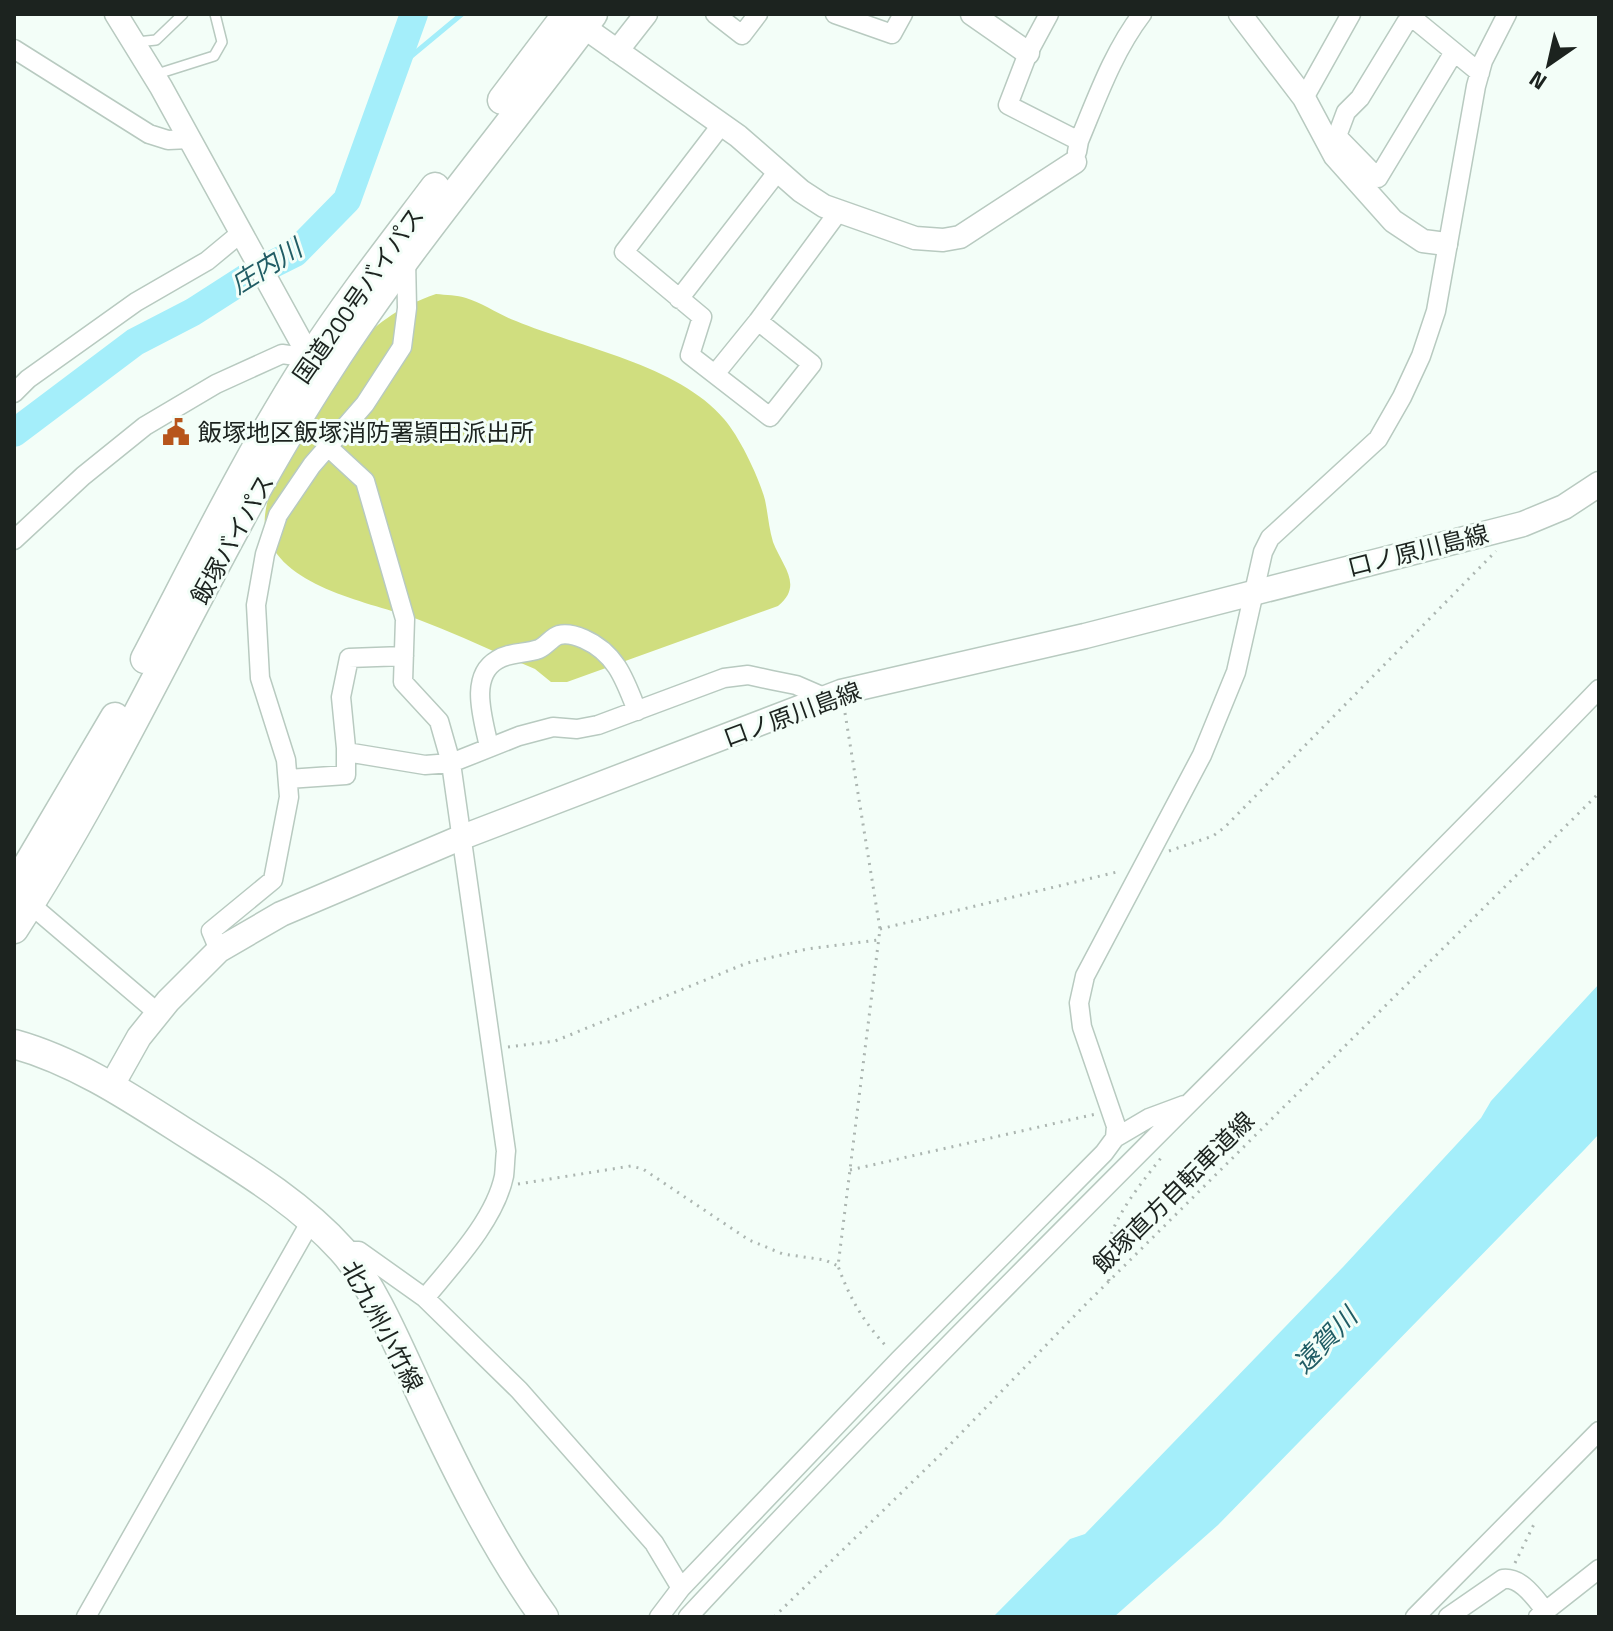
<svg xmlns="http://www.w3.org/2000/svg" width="1613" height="1631" viewBox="0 0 1613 1631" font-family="'Titillium Web','Noto Sans JP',sans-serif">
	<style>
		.green { fill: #d0de7f }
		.water { fill: #a4eefa }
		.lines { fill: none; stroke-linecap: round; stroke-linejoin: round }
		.stream { stroke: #a4eefa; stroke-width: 5 }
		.river { stroke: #a4eefa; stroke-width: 28 }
		.service-casing { stroke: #b8cac0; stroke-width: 12 }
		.minor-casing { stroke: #b8cac0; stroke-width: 21 }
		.tertiary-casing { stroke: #b8cac0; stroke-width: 25 }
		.secondary-casing { stroke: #b8cac0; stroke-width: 27 }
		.primary-casing { stroke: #b8cac0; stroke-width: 31 }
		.trunk-casing { stroke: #b8cac0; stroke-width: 31 }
		.path { stroke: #acb6b1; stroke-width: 3; stroke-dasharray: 2 6; stroke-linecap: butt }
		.service { stroke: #fff; stroke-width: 9 }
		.minor { stroke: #fff; stroke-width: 18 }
		.tertiary { stroke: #fff; stroke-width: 22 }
		.secondary { stroke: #fff; stroke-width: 24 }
		.primary { stroke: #fff; stroke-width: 28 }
		.trunk { stroke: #fff; stroke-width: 28 }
		.labels { text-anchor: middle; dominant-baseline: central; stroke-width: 6; stroke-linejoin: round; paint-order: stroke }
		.street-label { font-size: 24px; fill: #1c231f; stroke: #f3fef8 }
		.poi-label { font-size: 24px; fill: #1c231f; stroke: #f3fef8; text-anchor: start }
		.water-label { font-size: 26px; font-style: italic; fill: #215d65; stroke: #f3fef8 }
	</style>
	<rect width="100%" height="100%" fill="#f3fef8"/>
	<!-- green -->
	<path class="green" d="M 436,294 C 446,295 457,295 466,298 C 483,303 499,315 516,321 C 578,347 679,365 724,419 C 739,436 759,477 765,500 C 768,514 769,529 773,542 C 782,566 804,585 778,606 L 567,682 L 551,682 L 535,669 C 496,653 457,634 417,619 C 370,602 286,589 267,536 C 255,502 293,446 309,418 C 345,358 366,318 436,294 Z"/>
	<!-- water -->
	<path class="water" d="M 1599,984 L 1599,1134 L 1585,1149 L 1218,1525 L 1114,1617 L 993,1617 L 1070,1539 L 1085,1534 L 1343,1267 L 1481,1118 L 1491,1101 Z"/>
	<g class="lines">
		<!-- stream -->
		<path class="stream" d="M 391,73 L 462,14"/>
		<!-- river -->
		<path class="river" d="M 14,433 L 135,342 L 193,312 L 249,276 L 295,253 L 347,200 L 414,14"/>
		<!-- service casing -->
		<g class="service-casing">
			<path id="service" d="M 137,42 L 156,40 L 183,14
				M 154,75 L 214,56 L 222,42 L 215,14"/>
		</g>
		<!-- minor casing -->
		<g class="minor-casing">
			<path id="minor" d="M 715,14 L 742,35 L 758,14
				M 835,14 L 892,34 L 903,14
				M 1049,14 L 1028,53 L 1008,105 L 1079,141
				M 1408,14 L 1480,73
				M 1410,16 L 1360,98 L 1346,112 L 1337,136 L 1378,178 L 1454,52
				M 14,49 L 149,134 L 168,140 L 190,139
				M 1304,98 L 1351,14
				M 722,124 L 624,252 L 702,317 L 690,355 L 770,417 L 812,364 L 758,321 L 839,211
				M 1077,152 L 1079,141 C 1097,98 1113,52 1142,14
				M 679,299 L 778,171
				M 715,374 L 758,321
				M 14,393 L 28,379 L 136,302 L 207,261 L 242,232
				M 327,446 L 365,481 L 405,619 L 403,682 L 439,721 L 451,763 L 506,1151 C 505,1159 505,1168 504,1176 C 495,1220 452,1265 425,1298
				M 14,540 L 83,476 L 145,426 L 216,384 L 282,354 L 310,358
				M 489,747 C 484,721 468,677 497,660 C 509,652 525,654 539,649 C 546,646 552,637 559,635 C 567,633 577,636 584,639 C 616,653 625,680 637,711
				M 346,752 L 425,765 L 451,763 L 519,736 L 553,727 L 577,729 L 598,725 L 724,678 L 748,675 L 771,680 L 796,685 L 826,698
				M 288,779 L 346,775 L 346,748 L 341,697 L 349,658 L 404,656
				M 30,904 L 158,1013
				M 219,950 L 211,931 L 273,880 L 289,797 L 286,760 L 260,678 L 256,605 L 265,554 L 278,515 L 312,465 L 365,404 L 402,347 L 407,308 L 406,259
				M 1115,1138 L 1149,1118 L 1184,1105
				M 343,1251 L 359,1251 L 425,1298 L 519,1390 L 654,1543 L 681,1588 L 899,1360 L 1104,1153 L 1115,1138 L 1116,1126 L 1082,1027 L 1079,1003 L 1085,976 L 1202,755 L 1236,672 L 1263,552 L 1270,538 L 1378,439 L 1402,397 L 1421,356 L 1436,311 L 1476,86 L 1483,61 L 1507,14
				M 86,1617 L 311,1221
				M 659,1617 L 681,1588
				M 688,1617 C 983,1300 1298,1001 1599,689
				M 1415,1617 L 1599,1431
				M 1448,1617 L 1503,1579 C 1521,1577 1534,1597 1545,1610
				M 1538,1617 L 1599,1569"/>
		</g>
		<!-- tertiary casing -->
		<g class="tertiary-casing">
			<path id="tertiary" d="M 116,14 L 161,87 L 310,358 L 321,364
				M 972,14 L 1028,53
				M 1240,14 L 1304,98 L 1335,156 L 1393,221 L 1423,241 L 1446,244
				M 571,18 L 738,136 L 801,191 L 824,206 L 915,238 L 943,240 L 960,237 L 1075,162
				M 617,51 L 646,14"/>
		</g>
		<!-- secondary casing -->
		<g class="secondary-casing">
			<path id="secondary" d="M 112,1085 L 139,1037 L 168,1001 L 219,950 L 281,914 L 460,838 L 841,692 L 1085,636 L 1523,524 L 1564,507 L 1599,484"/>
		</g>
		<!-- primary casing -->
		<g class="primary-casing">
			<path id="primary" d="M 14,1044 C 75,1061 128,1096 181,1130 C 236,1165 297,1200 342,1250 C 374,1285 402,1355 423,1399 C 458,1474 496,1550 544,1617"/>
		</g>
		<!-- trunk casing -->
		<g class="trunk-casing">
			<path id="trunk" d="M 502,100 L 567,14
				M 145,659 C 198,558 248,455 309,360 C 348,300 392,244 435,187
				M 14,888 L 115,717
				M 14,929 C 131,749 212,549 329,369 C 409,245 505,133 593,14"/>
		</g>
		<!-- path -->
		<path class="path" d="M 845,713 L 880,929 L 838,1266 C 850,1299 864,1323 888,1348
			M 1169,851 L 1213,836 L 1225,827 L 1496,551
			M 880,929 L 1121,871
			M 508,1047 L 555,1041 L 747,963 L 807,949 L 878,940
			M 850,1170 L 1096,1114
			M 518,1184 L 631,1166 L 643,1169 L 749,1240 L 783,1254 L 825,1260 L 838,1266
			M 1109,1281 C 1108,1272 1105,1260 1107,1250 C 1112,1217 1144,1180 1164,1154
			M 1515,1563 L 1536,1520
			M 774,1617 L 938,1457 L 1082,1308 L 1599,793"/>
		<!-- service -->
		<use href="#service" class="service"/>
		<!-- minor -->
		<use href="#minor" class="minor"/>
		<!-- tertiary -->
		<use href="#tertiary" class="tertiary"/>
		<!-- secondary -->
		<use href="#secondary" class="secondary"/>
		<!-- primary -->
		<use href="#primary" class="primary"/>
		<!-- trunk -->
		<use href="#trunk" class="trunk"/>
	</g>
	<!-- icons -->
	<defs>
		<g id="civic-bare" transform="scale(2.16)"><path d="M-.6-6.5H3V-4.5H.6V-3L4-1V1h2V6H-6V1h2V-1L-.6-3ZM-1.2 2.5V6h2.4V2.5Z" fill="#b7551b" stroke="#f3fef8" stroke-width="2.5" paint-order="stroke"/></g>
	</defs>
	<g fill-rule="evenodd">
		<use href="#civic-bare" x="176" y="432"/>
	</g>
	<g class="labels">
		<!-- street labels -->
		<g class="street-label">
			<text transform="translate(358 295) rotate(-55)">国道200号バイパス</text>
			<text transform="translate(232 539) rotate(-61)">飯塚バイパス</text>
			<text transform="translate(1418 550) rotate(-14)">口ノ原川島線</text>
			<text transform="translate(792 714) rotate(-20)">口ノ原川島線</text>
			<text transform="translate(1173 1192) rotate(-45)">飯塚直方自転車道線</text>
			<text transform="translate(383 1326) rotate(62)">北九州小竹線</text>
		</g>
		<!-- poi labels -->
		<g class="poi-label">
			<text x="198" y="432">飯塚地区飯塚消防署頴田派出所</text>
		</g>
		<!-- water labels -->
		<g class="water-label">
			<text transform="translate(266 266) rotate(-32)">庄内川</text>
			<text transform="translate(1325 1340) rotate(-46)">遠賀川</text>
		</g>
	</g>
	<!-- border -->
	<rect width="1613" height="1631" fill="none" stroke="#1c231f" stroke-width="32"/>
	<!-- north arrow -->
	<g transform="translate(1549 64) rotate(214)" stroke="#f3fef8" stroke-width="6" paint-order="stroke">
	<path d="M0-6L14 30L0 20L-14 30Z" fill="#1c231f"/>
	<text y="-12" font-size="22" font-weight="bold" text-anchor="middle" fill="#1c231f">N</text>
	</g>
</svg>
